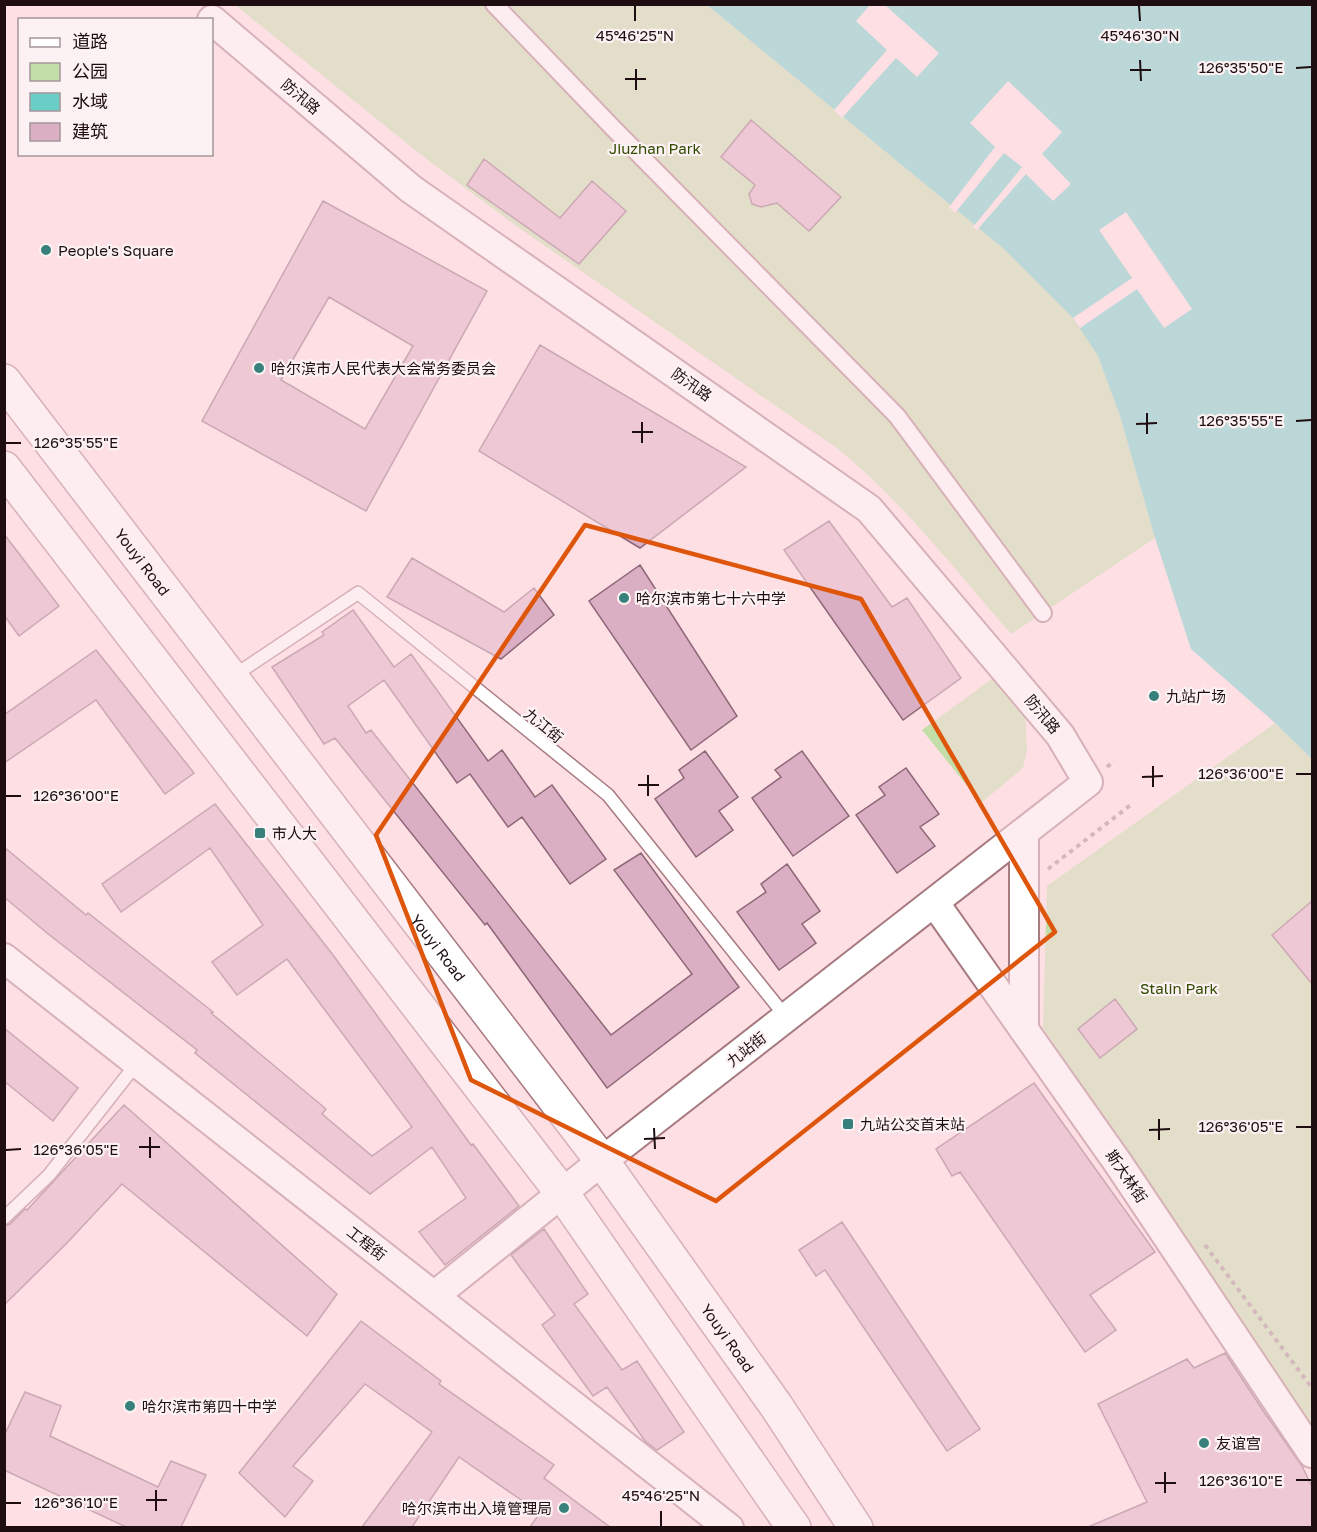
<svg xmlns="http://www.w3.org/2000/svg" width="1317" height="1532" viewBox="0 0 1317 1532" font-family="'Golos Text','Noto Sans SC',sans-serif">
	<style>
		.green { fill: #c4deaa }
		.water { fill: #6acec7 }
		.pier { fill: #fedfe3 }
		.building { fill: #dbafc3; stroke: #8e6678; stroke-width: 1.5; fill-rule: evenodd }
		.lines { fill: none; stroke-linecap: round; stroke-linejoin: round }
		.service-casing { stroke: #a77a80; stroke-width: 15 }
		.pedestrian-casing { stroke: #a77a80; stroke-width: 20 }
		.tertiary-casing { stroke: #a77a80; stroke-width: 32 }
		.trunk-casing { stroke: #a77a80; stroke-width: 36 }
		.path { stroke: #a48b8e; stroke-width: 4; stroke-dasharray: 4.5 4.5; stroke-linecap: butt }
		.service { stroke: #fff; stroke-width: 12 }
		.pedestrian { stroke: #fff; stroke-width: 16 }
		.tertiary { stroke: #fff; stroke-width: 28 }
		.trunk { stroke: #fff; stroke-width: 33 }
		.marked { fill: none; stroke: #de550c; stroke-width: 4.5; stroke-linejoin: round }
		.ticks { fill: none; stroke: #1f0e11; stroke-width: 2 }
		.poi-dot { fill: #38807b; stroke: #fdf2f3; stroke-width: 2 }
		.labels { text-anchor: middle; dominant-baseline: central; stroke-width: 4.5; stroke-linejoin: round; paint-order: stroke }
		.street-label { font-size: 15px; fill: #1f0e11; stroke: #fdf2f3 }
		.park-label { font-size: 15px; fill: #304b02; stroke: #fdf2f3 }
		.poi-label { font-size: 15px; fill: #1f0e11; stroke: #fdf2f3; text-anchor: start }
		.ticks-label { font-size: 15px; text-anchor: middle; fill: #1f0e11; stroke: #fdf2f3; stroke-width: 4.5; stroke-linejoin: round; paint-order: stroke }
	</style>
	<rect width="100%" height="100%" fill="#fedfe3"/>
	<!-- green -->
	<path class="green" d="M 235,5 L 707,5 L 1004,249 L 1073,318 L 1098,355 L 1120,416 L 1155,538 L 1011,634 C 956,571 903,502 838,449 L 515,225 L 420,154 Z
		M 996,676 L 1025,713 L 1027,750 L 1023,768 L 981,803 L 922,730 Z
		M 1275,723 L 1312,759 L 1312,1428 L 1043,1028 L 1047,886 Z"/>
	<!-- water -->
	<path class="water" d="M 707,5 L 1312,5 L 1312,759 L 1275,723 L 1191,649 L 1155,538 L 1120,416 L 1098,356 L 1073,318 L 1004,249 Z"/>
	<!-- pier -->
	<path class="pier" d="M 870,5 L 885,5 L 939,53 L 917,77 L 896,58 L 842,118 L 834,110 L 887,50 L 856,21 Z
		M 1008,81 L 1062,132 L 1042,154 L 1071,184 L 1053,201 L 1026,174 L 977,230 L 973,227 L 1022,167 L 1004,153 L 955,213 L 949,207 L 995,147 L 970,123 Z
		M 1126,212 L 1192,309 L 1164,328 L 1137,289 L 1080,328 L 1073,318 L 1132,278 L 1099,230 Z"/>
	<!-- building -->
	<path class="building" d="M 751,120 L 841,197 L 809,231 L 777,203 L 761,207 L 752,204 L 749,194 L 755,185 L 721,157 Z
		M 484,159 L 560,218 L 592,181 L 626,211 L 579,264 L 467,185 Z
		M 323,201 L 487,291 L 366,511 L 202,421 ZM 329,297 L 413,346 L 365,429 L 281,380 Z
		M 540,345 L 746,467 L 640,548 L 479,451 Z
		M 829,521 L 892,607 L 907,598 L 961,678 L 903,720 L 784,550 Z
		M 4,534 L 59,606 L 19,636 L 4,615 Z
		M 412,558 L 504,612 L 534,588 L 554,615 L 501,659 L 387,597 Z
		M 640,565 L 737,716 L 691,750 L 589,601 Z
		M 353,610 L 394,667 L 411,654 L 488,761 L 502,750 L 535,797 L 552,785 L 606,859 L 570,884 L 522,817 L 508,827 L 470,774 L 457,783 L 384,680 L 348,706 L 366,733 L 371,730 L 611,1035 L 692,974 L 614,870 L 641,853 L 739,987 L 607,1088 L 487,923 L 485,925 L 335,738 L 324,744 L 272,667 L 324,635 L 322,632 Z
		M 96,650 L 194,773 L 165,794 L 96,700 L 4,763 L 4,715 Z
		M 705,751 L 738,797 L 719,811 L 733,830 L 696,857 L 655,799 L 684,778 L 679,770 Z
		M 802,751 L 849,816 L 793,856 L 752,798 L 781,777 L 775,770 Z
		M 906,768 L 939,814 L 920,827 L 935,846 L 897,873 L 856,815 L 885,795 L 879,787 Z
		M 215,804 L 333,955 L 471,1145 L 473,1144 L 519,1206 L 445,1265 L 419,1232 L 466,1198 L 432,1147 L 370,1194 L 195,1053 L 197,1050 L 47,933 L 4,897 L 4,847 L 86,915 L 88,913 L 213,1012 L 211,1013 L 326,1109 L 322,1114 L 372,1156 L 412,1127 L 287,959 L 237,995 L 212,962 L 263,925 L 210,848 L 121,912 L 102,884 Z
		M 787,864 L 820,911 L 802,924 L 816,943 L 779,970 L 737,912 L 766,892 L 761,884 Z
		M 1312,901 L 1312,984 L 1272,935 Z
		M 1115,999 L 1137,1029 L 1100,1058 L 1078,1029 Z
		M 4,1028 L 78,1088 L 53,1121 L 4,1081 Z
		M 1034,1083 L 1155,1252 L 1090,1295 L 1116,1330 L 1085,1352 L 960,1172 L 952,1176 L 936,1149 Z
		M 124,1105 L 337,1294 L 307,1336 L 122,1184 L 66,1244 L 4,1305 L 4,1226 L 10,1224 L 25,1209 L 27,1210 Z
		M 842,1222 L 980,1429 L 947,1451 L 825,1270 L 816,1276 L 799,1250 Z
		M 544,1229 L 588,1294 L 574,1304 L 622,1370 L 637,1361 L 684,1432 L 657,1450 L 645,1441 L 607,1387 L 593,1396 L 542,1325 L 555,1315 L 511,1255 Z
		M 361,1321 L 441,1381 L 439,1384 L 554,1465 L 544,1478 L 610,1527 L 530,1527 L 540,1513 L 459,1457 L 412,1527 L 362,1527 L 432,1432 L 365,1384 L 293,1466 L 313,1481 L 285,1517 L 239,1473 Z
		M 1225,1353 L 1264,1412 L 1302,1466 L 1312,1487 L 1312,1527 L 1088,1527 L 1147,1502 L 1098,1404 L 1187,1359 L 1194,1368 Z
		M 25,1392 L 61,1406 L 50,1436 L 158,1487 L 171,1461 L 206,1475 L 181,1527 L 126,1527 L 4,1470 L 4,1436 Z"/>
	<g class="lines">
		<!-- service casing -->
		<g class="service-casing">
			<path id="service" d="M 232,677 L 358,593 L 608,795 L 786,1017
				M 4,1218 L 49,1175 L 137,1063"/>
		</g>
		<!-- pedestrian casing -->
		<g class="pedestrian-casing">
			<path id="pedestrian" d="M 494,4 L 613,128 L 897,416 L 1043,613"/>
		</g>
		<!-- tertiary casing -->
		<g class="tertiary-casing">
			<path id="tertiary" d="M 212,20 L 411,189 L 869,509 L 1060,735 L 1088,782 L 602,1161 L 434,1296
				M 1024,832 L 1024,1030
				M 934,902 L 1118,1163 L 1312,1453
				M 4,958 L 729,1528"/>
		</g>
		<!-- trunk casing -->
		<g class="trunk-casing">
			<g id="trunk">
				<path id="s1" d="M 4,381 L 602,1161 L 777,1407 L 856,1528"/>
				<path d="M 4,468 L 562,1193 L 794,1528"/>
			</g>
		</g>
		<!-- path -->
		<path class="path" d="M 1107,767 L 1114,761
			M 1048,869 L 1132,804
			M 1205,1245 L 1312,1388"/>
		<!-- service -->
		<use href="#service" class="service"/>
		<!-- pedestrian -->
		<use href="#pedestrian" class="pedestrian"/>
		<!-- tertiary -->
		<use href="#tertiary" class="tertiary"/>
		<!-- trunk -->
		<use href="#trunk" class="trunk"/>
	</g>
	<!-- marked area -->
	<path d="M0 0H1317V1532H0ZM 585,525 L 861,599 L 1055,932 L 716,1201 L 471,1080 L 376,835 Z" fill="#fedfe3" fill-opacity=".55" fill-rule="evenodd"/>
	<path class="marked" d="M 585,525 L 861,599 L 1055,932 L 716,1201 L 471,1080 L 376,835 Z"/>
	<!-- ticks -->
	<path class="ticks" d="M 635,6 L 635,21M 1139,6 L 1140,21M 1140,60 L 1141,81M 1296,68 L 1311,67M 636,69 L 636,90M 1130,70 L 1151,70M 625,79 L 646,79M 1147,413 L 1147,434M 1296,421 L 1311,420M 642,422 L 642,443M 1136,424 L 1157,423M 632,432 L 653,432M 6,443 L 21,443M 1153,766 L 1153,787M 1296,774 L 1311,774M 648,775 L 648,796M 1142,777 L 1163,776M 638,785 L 659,785M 6,796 L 21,796M 1159,1119 L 1159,1140M 1296,1127 L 1311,1127M 654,1128 L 655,1149M 1149,1130 L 1170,1129M 150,1137 L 150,1158M 644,1139 L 665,1138M 139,1147 L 160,1147M 6,1150 L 21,1149M 1165,1472 L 1165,1493M 1296,1480 L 1311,1480M 1155,1483 L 1176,1483M 156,1490 L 156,1511M 146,1500 L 167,1500M 6,1503 L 21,1503M 661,1511 L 661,1526"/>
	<!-- markers -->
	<g class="poi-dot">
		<circle cx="46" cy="250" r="6"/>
		<circle cx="259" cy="368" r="6"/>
		<circle cx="624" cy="598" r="6"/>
		<circle cx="1154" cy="696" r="6"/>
		<rect x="254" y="827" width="12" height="12" rx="3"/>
		<rect x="842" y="1118" width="12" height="12" rx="3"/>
		<circle cx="130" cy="1406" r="6"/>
		<circle cx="1204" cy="1443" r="6"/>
		<circle cx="564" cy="1508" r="6"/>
	</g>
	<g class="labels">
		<!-- street labels -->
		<g class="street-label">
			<text transform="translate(301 96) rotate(40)">防汛路</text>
			<text transform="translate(692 384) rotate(35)">防汛路</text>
			<text stroke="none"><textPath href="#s1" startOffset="228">Youyi Road</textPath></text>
			<text transform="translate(1043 714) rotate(50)">防汛路</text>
			<text transform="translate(544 725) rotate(39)">九江街</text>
			<text stroke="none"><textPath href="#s1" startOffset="714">Youyi Road</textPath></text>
			<text transform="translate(746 1049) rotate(-38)">九站街</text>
			<text transform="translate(1127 1176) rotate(56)">斯大林街</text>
			<text transform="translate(367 1243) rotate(38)">工程街</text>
			<text stroke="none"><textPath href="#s1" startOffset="1200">Youyi Road</textPath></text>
		</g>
		<!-- park labels -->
		<g class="park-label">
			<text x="655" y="148">Jiuzhan Park</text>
			<text x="1179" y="988">Stalin Park</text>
		</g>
		<!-- poi labels -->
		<g class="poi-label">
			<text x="58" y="250">People's Square</text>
			<text x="271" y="368">哈尔滨市人民代表大会常务委员会</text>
			<text x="636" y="598">哈尔滨市第七十六中学</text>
			<text x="1166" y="696">九站广场</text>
			<text x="272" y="833">市人大</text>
			<text x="860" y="1124">九站公交首末站</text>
			<text x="142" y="1406">哈尔滨市第四十中学</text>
			<text x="1216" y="1443">友谊宫</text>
			<text x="552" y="1508" text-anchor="end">哈尔滨市出入境管理局</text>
		</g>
	</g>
	<g class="ticks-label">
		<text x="635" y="41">45°46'25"N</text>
		<text x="1140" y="41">45°46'30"N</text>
		<text x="1241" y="73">126°35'50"E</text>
		<text x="1241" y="426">126°35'55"E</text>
		<text x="76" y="448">126°35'55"E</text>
		<text x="1241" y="779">126°36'00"E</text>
		<text x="76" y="801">126°36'00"E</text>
		<text x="1241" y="1132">126°36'05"E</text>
		<text x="76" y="1155">126°36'05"E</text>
		<text x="1241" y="1486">126°36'10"E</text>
		<text x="661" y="1501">45°46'25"N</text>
		<text x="76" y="1508">126°36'10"E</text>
	</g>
	<!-- border -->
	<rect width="1317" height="1532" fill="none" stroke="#1f0e11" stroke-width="12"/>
	<!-- legend -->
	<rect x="18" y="18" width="195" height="138" fill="#fdf2f3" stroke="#a49799" stroke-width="1.5"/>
	<rect x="30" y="38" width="30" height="9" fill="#ffffff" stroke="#a49799" stroke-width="1.5"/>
	<text x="72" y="48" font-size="18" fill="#1f0e11">道路</text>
	<rect x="30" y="63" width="30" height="18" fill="#c4deaa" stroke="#a49799" stroke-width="1.5"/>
	<text x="72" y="78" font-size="18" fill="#1f0e11">公园</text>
	<rect x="30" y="93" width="30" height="18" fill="#6acec7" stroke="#a49799" stroke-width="1.5"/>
	<text x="72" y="108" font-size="18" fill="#1f0e11">水域</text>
	<rect x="30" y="123" width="30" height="18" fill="#dbafc3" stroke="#a49799" stroke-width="1.5"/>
	<text x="72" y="138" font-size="18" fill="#1f0e11">建筑</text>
</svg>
